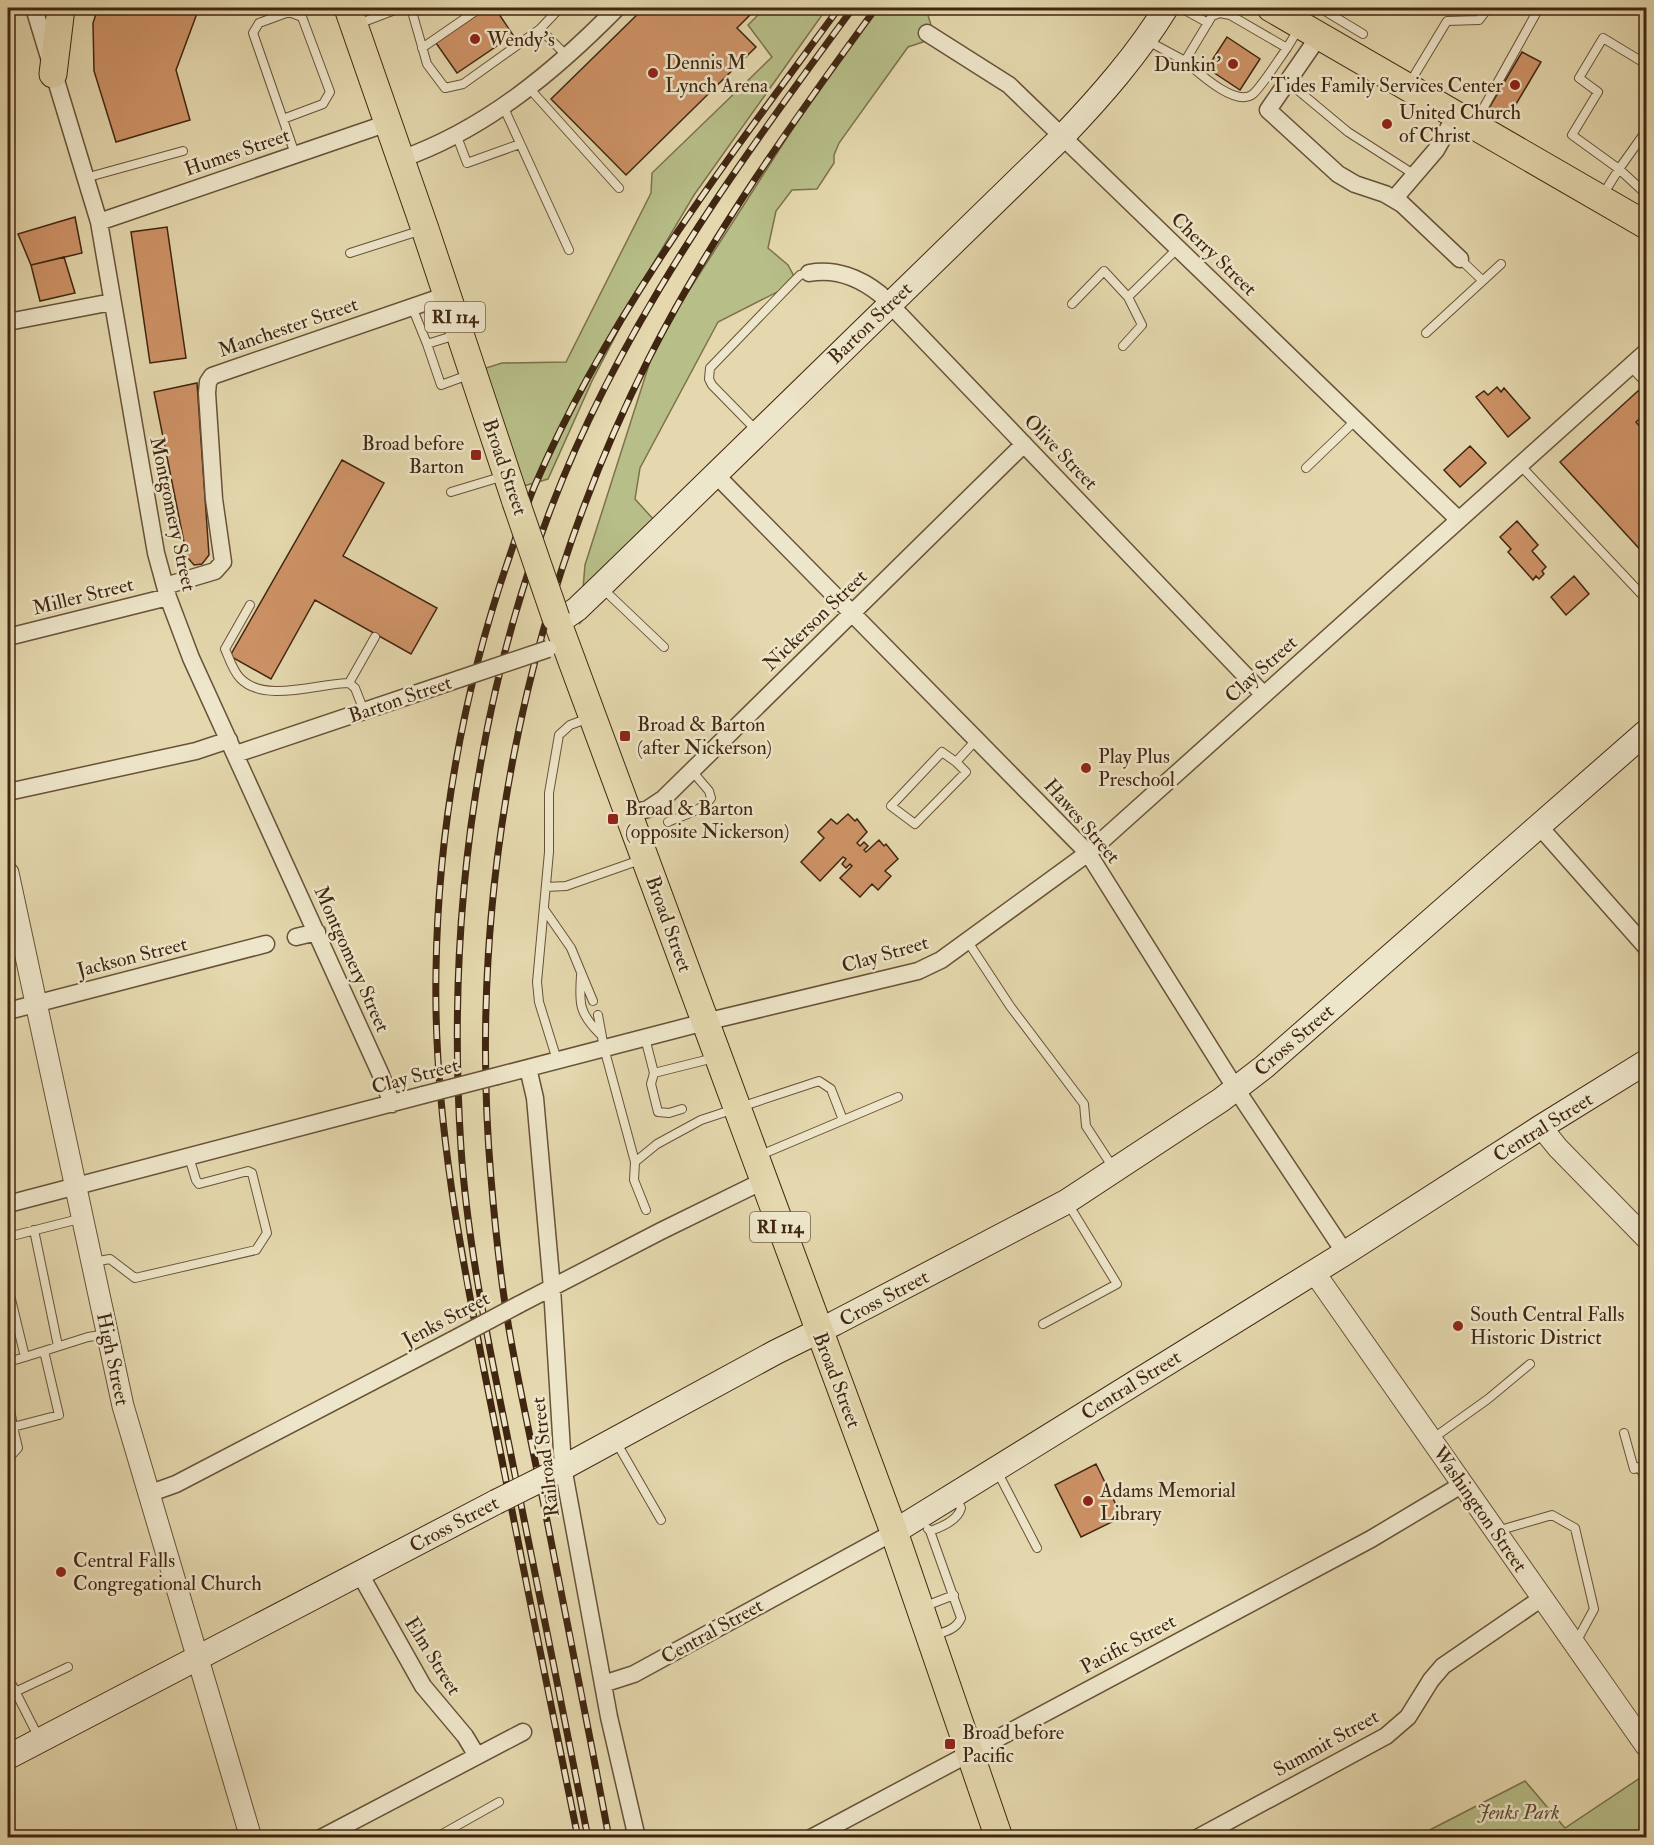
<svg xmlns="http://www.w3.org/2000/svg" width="1654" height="1845" viewBox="0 0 1654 1845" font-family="'IM FELL Double Pica',serif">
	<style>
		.green { fill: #b7be88; stroke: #7c724c; stroke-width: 1.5 }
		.building { fill: #ce9367; stroke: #402611; stroke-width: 1.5 }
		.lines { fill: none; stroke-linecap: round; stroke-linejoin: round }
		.service-casing { stroke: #695238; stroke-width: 10 }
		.minor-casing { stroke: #695238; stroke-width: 19 }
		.tertiary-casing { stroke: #695238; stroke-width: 23 }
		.secondary-casing { stroke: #402611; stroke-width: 26 }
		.primary-casing { stroke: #402611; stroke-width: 29 }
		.service { stroke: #eee6ca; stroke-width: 8 }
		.minor { stroke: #eee6ca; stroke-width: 16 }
		.tertiary { stroke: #eee6ca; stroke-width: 21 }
		.secondary { stroke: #eee6ca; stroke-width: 24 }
		.primary { stroke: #e5d8ae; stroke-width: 27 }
		.rail-casing { stroke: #402611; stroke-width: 7 }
		.rail { stroke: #eee6ca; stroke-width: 4.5; stroke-dasharray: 14; stroke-linecap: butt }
		.minor-bridge-casing { stroke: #695238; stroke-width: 19; stroke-linecap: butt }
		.secondary-bridge-casing { stroke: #402611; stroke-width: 26; stroke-linecap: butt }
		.primary-bridge-casing { stroke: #402611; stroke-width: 29; stroke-linecap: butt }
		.minor-bridge { stroke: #eee6ca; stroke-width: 16 }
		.secondary-bridge { stroke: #eee6ca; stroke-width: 24 }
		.primary-bridge { stroke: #e5d8ae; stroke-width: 27 }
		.poi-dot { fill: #8f2418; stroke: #eee6ca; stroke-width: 2 }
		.labels { text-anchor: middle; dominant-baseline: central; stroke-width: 5; stroke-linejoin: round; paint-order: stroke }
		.shield { fill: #eee6ca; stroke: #746048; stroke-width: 1.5 }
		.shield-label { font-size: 18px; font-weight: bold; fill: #402611 }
		.poi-label { font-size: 20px; fill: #402611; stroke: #eee6ca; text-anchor: start }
		.street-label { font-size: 20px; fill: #402611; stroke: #eee6ca }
		.park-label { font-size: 20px; font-style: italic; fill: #5e4c2f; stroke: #eee6ca }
	</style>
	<rect width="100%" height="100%" fill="#e5d8ae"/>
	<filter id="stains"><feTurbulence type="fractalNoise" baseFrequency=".00333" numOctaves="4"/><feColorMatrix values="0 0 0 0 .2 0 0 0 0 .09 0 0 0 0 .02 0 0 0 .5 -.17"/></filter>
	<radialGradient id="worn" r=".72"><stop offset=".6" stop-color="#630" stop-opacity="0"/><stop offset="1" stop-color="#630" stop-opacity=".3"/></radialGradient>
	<!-- green -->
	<path class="green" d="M 808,8 L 827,8 L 694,195 L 653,264 L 592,381 L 548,479 L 513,489 L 473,372 L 502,363 L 566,362 L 651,193 L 652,173 L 772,57 L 748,25 L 760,13 Z
		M 877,8 L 931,8 L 927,12 L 935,38 L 908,47 L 839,143 L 834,155 L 834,163 L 817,189 L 792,190 L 776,211 L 768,248 L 788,265 L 797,282 L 718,322 L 640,468 L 635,499 L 663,530 L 580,623 L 585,565 L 654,349 L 661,334 L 833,66 Z
		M 1646,1774 L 1646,1837 L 1416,1837 L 1525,1781 L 1565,1828 Z"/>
	<!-- building -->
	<path class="building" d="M 8,8 L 12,23 L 8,25 Z
		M 98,8 L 199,8 L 176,70 L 190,120 L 116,142 L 94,71 L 93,23 Z
		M 487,8 L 495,8 L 513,35 L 457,73 L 436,43 Z
		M 644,8 L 751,8 L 754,11 L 737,28 L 756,47 L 626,175 L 551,99 Z
		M 1227,37 L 1260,59 L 1240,90 L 1207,68 Z
		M 1522,52 L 1541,62 L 1512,111 L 1507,108 L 1503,115 L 1489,108 Z
		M 75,217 L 82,253 L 31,265 L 18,234 Z
		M 167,227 L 186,358 L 150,363 L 131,232 Z
		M 64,257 L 75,293 L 40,301 L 31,265 Z
		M 197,383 L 209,555 L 202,564 L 194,565 L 187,557 L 154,392 Z
		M 1497,387 L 1501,392 L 1504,388 L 1530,418 L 1508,437 L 1476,397 L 1484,391 L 1488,395 Z
		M 1639,390 L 1646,399 L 1646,413 L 1636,422 L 1646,434 L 1646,556 L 1560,462 Z
		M 1470,446 L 1486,463 L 1460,487 L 1444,470 Z
		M 342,460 L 384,483 L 343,556 L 437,608 L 411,654 L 315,600 L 271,679 L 230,656 Z
		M 1517,521 L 1538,545 L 1532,551 L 1546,567 L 1542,571 L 1544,574 L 1539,579 L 1536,576 L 1533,580 L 1508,552 L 1511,549 L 1500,537 Z
		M 1574,576 L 1589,594 L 1566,615 L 1551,597 Z
		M 848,814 L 855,821 L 857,819 L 867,832 L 857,843 L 860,846 L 864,842 L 868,846 L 864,850 L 866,852 L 879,840 L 884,846 L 886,844 L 898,859 L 885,871 L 891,876 L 878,890 L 872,884 L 860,897 L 840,878 L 852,866 L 850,864 L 846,868 L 842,864 L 846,859 L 843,857 L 820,881 L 801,862 L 824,838 L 818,832 L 831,819 L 837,824 Z
		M 1096,1464 L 1122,1517 L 1081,1537 L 1055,1485 Z"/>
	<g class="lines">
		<!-- service casing -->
		<g class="service-casing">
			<path id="service" d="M 411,8 L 427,64 L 445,88 L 463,84 L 540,29
				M 441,8 L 455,8
				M 560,8 L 540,29 L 567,56
				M 1181,8 L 1208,23
				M 1320,8 L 1363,34
				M 358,24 L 400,8
				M 1146,40 L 1185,61 L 1212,16 L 1220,13 L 1230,15 L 1287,48 L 1299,28
				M 422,48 L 480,8
				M 1185,61 C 1198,72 1236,108 1253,94 C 1262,86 1279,59 1287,48
				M 1646,64 L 1603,38 L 1579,78 L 1598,92 L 1572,135 L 1619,169 L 1646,131
				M 1288,82 L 1348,132 L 1415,175
				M 1409,84 L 1447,21 L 1479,20 L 1488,8
				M 529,88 L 619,188
				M 503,106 L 569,250
				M 283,119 L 323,104 L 330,92 L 302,17 L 289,12 L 259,23 L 253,33 L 295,154
				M 1478,124 L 1484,107 L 1539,8
				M 456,134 L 467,163 L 520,144
				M 85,178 L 183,151
				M 1602,196 L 1619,169 L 1646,194
				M 350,253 L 422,230
				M 1460,259 L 1482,280
				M 1072,304 L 1104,271 L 1128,297
				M 412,307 L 427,344 L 456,335
				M 1426,333 L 1501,264
				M 427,344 L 441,385 L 471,374
				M 1123,346 L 1142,325 L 1128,297 L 1178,248
				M 1630,366 L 1646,383
				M 758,432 L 712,385 L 709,379 L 710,368 L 793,282 L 800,275 L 809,273
				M 1520,465 L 1646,599
				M 1306,468 L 1356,420
				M 451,492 L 504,476
				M 601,587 L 664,647
				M 250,605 L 225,649 C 229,658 233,671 240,678 C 264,704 320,683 349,683 L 355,688 L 364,711
				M 349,683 L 375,637
				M 956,762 L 966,772 L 915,824 L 891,806 L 942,752 L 956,762 L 977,739
				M 668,822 C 681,816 704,810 711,798 L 709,791 L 692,771
				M 546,887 L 566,886 L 643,859
				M 544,909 L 571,948 L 593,1001
				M 968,942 L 1010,1006 L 1084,1104 L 1086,1126 L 1114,1169
				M 581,975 C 579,1004 579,1013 600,1034
				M 598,1015 L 604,1048 L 635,1162
				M 645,1038 L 654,1073 L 714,1058
				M 557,1060 L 539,1002 L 537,982 L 549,852 L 549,793 L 559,735 L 570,725 L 589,718
				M 654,1073 L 651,1084 L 658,1112 L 669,1113 L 682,1109
				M 758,1156 L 898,1097
				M 646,1210 L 634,1180 L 635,1162 L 657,1144 L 701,1120 L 819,1081 L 831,1089 L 843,1120
				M 34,1230 L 58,1346
				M 8,1237 L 83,1218
				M 93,1262 L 110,1259 L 135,1278 L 256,1250 L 267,1233 L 252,1173 L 248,1171 L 199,1184 L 196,1180 L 189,1157
				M 8,1287 L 25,1357 L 44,1351
				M 1043,1324 L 1117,1284 L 1067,1202
				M 8,1362 L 25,1357
				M 8,1397 L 13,1427 L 59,1415 L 44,1351 L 88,1337 L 107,1334
				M 1624,1433 L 1634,1469 L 1639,1467 L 1646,1479
				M 1432,1439 L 1488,1399 L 1530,1364
				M 615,1440 L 661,1520
				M 8,1459 L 18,1448 L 13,1427
				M 997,1471 L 1037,1548
				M 928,1529 L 930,1531 C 942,1527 958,1520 961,1508 L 956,1497
				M 930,1531 L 961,1618 C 956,1630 944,1632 932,1636
				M 1497,1531 L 1552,1515 L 1575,1528 L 1594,1609 L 1575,1644
				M 923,1607 L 954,1595
				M 8,1677 L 40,1740
				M 15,1692 L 68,1667
				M 435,1838 L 499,1802"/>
		</g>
		<!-- minor casing -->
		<g class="minor-casing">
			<path id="minor" d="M 34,8 L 99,222 L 156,553 L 168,597 L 191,658 L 381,1075 L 392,1104
				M 927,33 L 1009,85 L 1459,520
				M 1319,36 L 1268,110 L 1338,174 L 1355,184 L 1385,194 L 1402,204 L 1460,259
				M 401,159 C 486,129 555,71 617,8
				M 1394,199 L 1436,150 L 1456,115
				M 99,222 L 388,123
				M 809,273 C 835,268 860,278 880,294 L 1264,695
				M 8,322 L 112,302
				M 715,474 L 1088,853 L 1236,1089 L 1345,1253
				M 165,586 L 215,571 L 223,562 L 214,499 L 207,393 L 208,382 L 212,376 L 447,295
				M 8,637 L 168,597
				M 236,754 L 459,679
				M 8,792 L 196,751 L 229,740
				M 628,814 L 648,809 L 663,799 L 1024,444
				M 1539,826 L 1646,947
				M 296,937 L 317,932
				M 8,1011 L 266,944
				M 528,1068 L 535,1098 L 552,1288 L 563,1467 L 609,1717 L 637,1838
				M 497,1076 L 705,1022 L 918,971 L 941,960 L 1088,853 L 1646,352
				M 8,1204 L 423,1095
				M 518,1305 L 661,1231 L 763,1181
				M 148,1494 L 176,1484 L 458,1337
				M 360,1574 L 423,1686 L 465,1736 L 477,1756
				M 603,1684 L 634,1674 L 894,1532
				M 321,1838 L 523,1732
				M 811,1838 L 1371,1539 L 1463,1484
				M 1197,1838 L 1386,1736 L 1408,1717 L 1431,1680 L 1443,1666 L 1542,1598"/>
		</g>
		<!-- tertiary casing -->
		<g class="tertiary-casing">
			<path id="tertiary" d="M 8,873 L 123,1406 L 251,1838
				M 1541,1127 L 1558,1148 L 1646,1238
				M 1314,1272 L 1646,1746"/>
		</g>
		<!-- secondary casing -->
		<g class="secondary-casing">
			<path id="secondary" d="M 558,622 L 577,609 L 600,587 L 1063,136 C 1101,96 1137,55 1166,8
				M 546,1477 L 776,1352 L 835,1323 L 1066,1202 L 1221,1100 L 1264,1067 L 1646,732
				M 894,1532 L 1345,1253 L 1541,1127 L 1646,1062
				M 8,1757 L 496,1502"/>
		</g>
		<!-- primary casing -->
		<g class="primary-casing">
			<path id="primary" d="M 348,8 L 425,229 L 516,502
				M 1271,8 L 1646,225
				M 53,74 L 61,8
				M 556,618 L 894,1532 L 999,1838"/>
		</g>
		<!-- service -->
		<use href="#service" class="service"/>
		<!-- minor -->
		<use href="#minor" class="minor"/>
		<!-- tertiary -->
		<use href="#tertiary" class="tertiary"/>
		<!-- secondary -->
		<use href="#secondary" class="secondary"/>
		<!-- primary -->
		<use href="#primary" class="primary"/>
		<!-- rail casing -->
		<g class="rail-casing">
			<path id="rail" d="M 578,1838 C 550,1700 522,1563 495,1425 C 465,1275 433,1124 436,971 C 438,831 463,691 509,558 C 517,534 525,509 535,485 C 610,311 728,159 839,8
				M 588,1838 C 563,1710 537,1583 511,1455 C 491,1354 468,1251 461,1148 C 444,888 485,624 603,391 C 672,254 762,131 853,8
				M 609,1838 C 587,1720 563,1602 540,1485 C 529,1431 517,1377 508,1323 C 500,1275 495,1226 491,1178 C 467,897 522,610 649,358 C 712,234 794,120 876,8"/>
		</g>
		<!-- rail -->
		<use href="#rail" class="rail"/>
		<!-- minor-bridge casing -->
		<g class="minor-bridge-casing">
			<path id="minor-bridge" d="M 459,679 L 548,649
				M 423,1095 L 497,1076
				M 458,1337 L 518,1305"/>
		</g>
		<!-- secondary-bridge casing -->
		<g class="secondary-bridge-casing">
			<path id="secondary-bridge" d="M 496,1502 L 546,1477"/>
		</g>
		<!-- primary-bridge casing -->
		<g class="primary-bridge-casing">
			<path id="primary-bridge" d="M 516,502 L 556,618"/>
		</g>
		<!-- minor-bridge -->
		<use href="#minor-bridge" class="minor-bridge"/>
		<!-- secondary-bridge -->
		<use href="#secondary-bridge" class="secondary-bridge"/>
		<!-- primary-bridge -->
		<use href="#primary-bridge" class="primary-bridge"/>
	</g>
	<!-- markers -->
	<g class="poi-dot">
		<circle cx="475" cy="39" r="6"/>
		<circle cx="1233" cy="64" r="6"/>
		<circle cx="653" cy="73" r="6"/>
		<circle cx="1515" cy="85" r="6"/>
		<circle cx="1387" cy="124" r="6"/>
		<rect x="470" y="449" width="12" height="12" rx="3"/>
		<rect x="619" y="730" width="12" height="12" rx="3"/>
		<circle cx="1086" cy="768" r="6"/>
		<rect x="607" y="813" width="12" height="12" rx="3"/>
		<circle cx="1458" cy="1326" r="6"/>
		<circle cx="1088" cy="1501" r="6"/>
		<circle cx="61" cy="1572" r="6"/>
		<rect x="944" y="1738" width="12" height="12" rx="3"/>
	</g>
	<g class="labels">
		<!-- shield labels -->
		<g class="shield">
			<rect x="425" y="302" width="60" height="30" rx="4.5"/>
			<rect x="750" y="1212" width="60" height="30" rx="4.5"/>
		</g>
		<g class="shield-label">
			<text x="455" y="317">RI 114</text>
			<text x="780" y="1227">RI 114</text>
		</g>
		<!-- poi labels -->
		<g class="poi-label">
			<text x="487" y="39">Wendy's</text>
			<text x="665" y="62">Dennis M<tspan x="665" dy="23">Lynch Arena</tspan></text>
			<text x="1221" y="64" text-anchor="end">Dunkin'</text>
			<text x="1503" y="85" text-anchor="end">Tides Family Services Center</text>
			<text x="1399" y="112">United Church<tspan x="1399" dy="23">of Christ</tspan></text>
			<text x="464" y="443" text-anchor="end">Broad before<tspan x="464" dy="23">Barton</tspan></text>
			<text x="637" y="724">Broad &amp; Barton<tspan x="637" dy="23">(after Nickerson)</tspan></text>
			<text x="1098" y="756">Play Plus<tspan x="1098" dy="23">Preschool</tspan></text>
			<text x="625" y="808">Broad &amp; Barton<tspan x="625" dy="23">(opposite Nickerson)</tspan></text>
			<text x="1470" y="1314">South Central Falls<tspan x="1470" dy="23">Historic District</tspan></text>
			<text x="1100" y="1490">Adams Memorial<tspan x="1100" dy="23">Library</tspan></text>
			<text x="73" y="1560">Central Falls<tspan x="73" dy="23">Congregational Church</tspan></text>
			<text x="962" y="1732">Broad before<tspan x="962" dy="23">Pacific</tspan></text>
		</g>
		<!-- street labels -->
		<g class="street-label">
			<text transform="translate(237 152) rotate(-19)">Humes Street</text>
			<text transform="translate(1214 254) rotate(44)">Cherry Street</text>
			<text transform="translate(870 323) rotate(-44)">Barton Street</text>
			<text transform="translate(288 327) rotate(-19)">Manchester Street</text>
			<text transform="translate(1061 452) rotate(46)">Olive Street</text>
			<text transform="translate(505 467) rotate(71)">Broad Street</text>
			<text transform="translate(173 514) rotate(78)">Montgomery Street</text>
			<text transform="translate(83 596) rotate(-14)">Miller Street</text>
			<text transform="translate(815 620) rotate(-44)">Nickerson Street</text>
			<text transform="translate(1261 669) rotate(-42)">Clay Street</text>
			<text transform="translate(400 699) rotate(-19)">Barton Street</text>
			<text transform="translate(1082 821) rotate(49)">Hawes Street</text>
			<text transform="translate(669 924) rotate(70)">Broad Street</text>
			<text transform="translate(885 954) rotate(-16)">Clay Street</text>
			<text transform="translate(132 957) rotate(-14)">Jackson Street</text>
			<text transform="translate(352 959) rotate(66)">Montgomery Street</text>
			<text transform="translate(1294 1040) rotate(-41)">Cross Street</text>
			<text transform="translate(415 1076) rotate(-15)">Clay Street</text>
			<text transform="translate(1543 1127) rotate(-32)">Central Street</text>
			<text transform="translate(884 1298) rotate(-28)">Cross Street</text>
			<text transform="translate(446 1319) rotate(-28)">Jenks Street</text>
			<text transform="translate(113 1359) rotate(78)">High Street</text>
			<text transform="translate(837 1380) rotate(69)">Broad Street</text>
			<text transform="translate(1131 1385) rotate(-32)">Central Street</text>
			<text transform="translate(545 1457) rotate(-97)">Railroad Street</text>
			<text transform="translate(1480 1509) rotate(55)">Washington Street</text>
			<text transform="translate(454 1524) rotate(-28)">Cross Street</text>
			<text transform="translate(712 1631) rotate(-29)">Central Street</text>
			<text transform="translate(1128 1644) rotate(-28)">Pacific Street</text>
			<text transform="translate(433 1656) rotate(58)">Elm Street</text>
			<text transform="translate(1326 1743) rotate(-29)">Summit Street</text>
		</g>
		<!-- park labels -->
		<g class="park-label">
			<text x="1518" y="1812">Jenks Park</text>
		</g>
	</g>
	<!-- margin -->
	<rect width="1654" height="1845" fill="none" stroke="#e5d8ae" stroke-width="30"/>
	<rect x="9" y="9" width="1636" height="1827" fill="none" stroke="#402611" stroke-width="3"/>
	<rect x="15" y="15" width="1624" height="1815" fill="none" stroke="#402611" stroke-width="1.5"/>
	<rect width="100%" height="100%" filter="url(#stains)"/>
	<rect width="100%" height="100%" fill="url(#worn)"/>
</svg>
